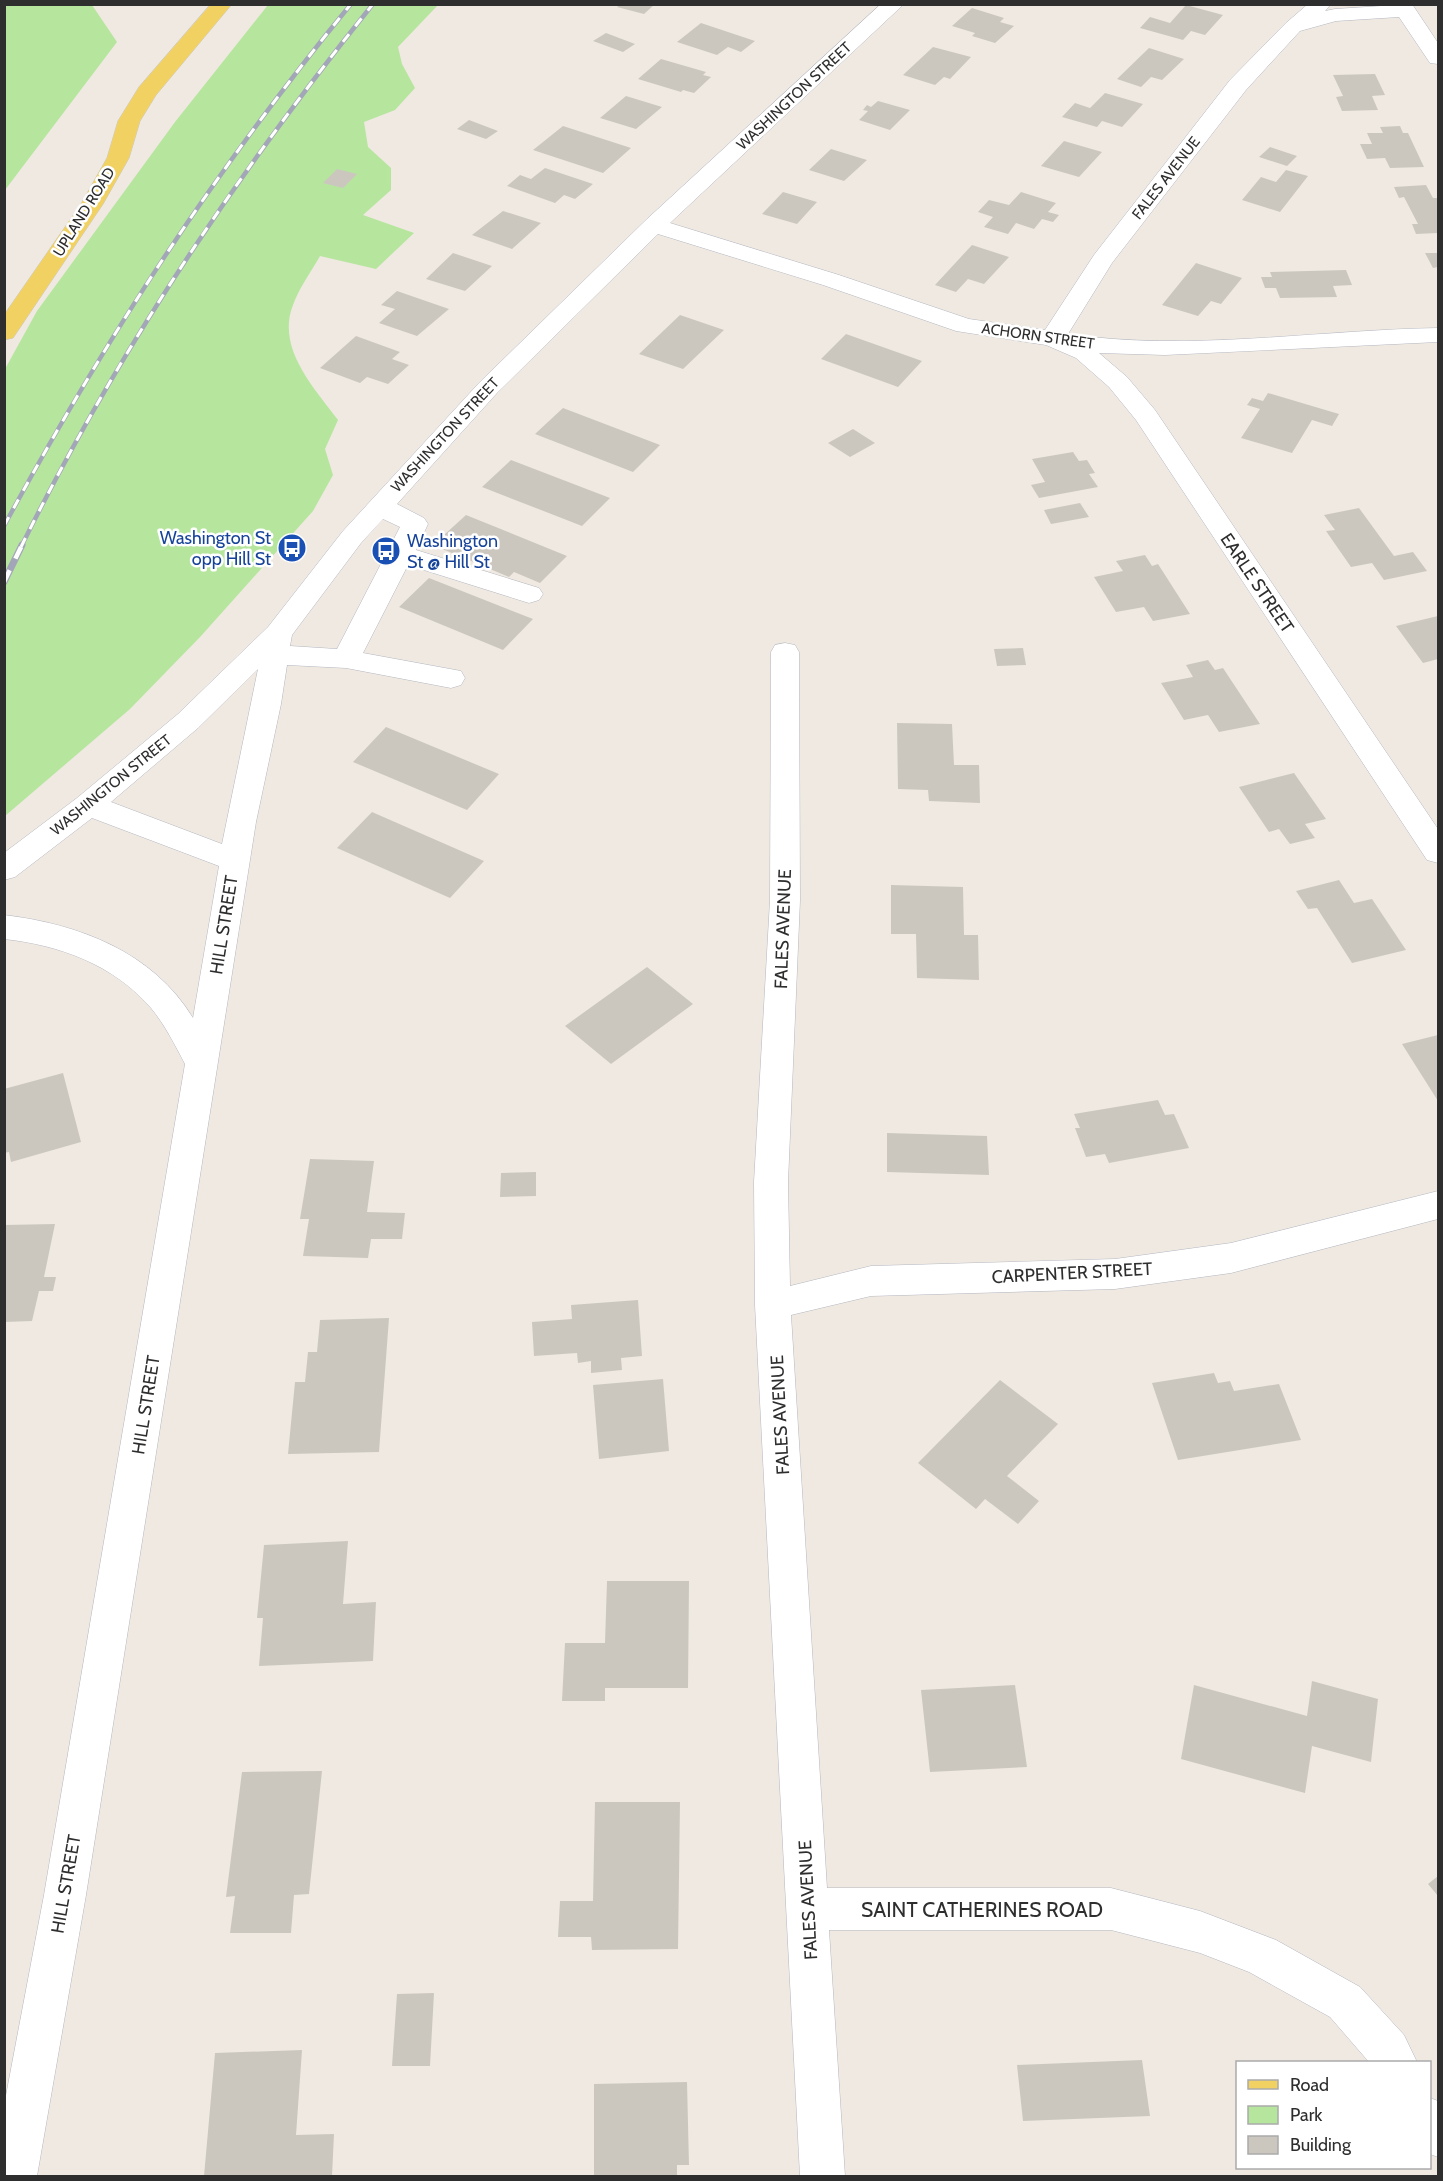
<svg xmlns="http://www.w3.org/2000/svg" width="1443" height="2181" viewBox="0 0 1443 2181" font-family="Cabin,sans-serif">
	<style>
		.green { fill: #b6e59e }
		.building { fill: #cbc7bf }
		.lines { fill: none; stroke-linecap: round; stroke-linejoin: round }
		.minor-casing { stroke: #b4b7c1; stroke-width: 1 }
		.major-casing { stroke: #c9c9c9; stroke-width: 1 }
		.minor { fill: #fff; fill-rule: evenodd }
		.major { fill: #f2d163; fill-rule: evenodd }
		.rail-far1-casing { stroke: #a3a6b8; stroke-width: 4.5 }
		.rail-casing { stroke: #a3a6b8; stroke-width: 7 }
		.rail-far1 { stroke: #fff; stroke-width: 3; stroke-dasharray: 10; stroke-linecap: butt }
		.rail { stroke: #fff; stroke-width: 4.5; stroke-dasharray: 13; stroke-linecap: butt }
		.labels { text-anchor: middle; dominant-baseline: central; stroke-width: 5; stroke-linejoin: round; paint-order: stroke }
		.far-street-label { font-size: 15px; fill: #2e2e2e; stroke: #fff }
		.transit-label { font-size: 18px; fill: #164399; stroke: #fff; text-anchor: end }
		.street-label { font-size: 18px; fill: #2e2e2e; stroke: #fff }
		.near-street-label { font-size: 21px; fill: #2e2e2e; stroke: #fff }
	</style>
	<rect width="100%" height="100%" fill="#efe9e1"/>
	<!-- green -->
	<path class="green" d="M 5,4 L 92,5 L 117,42 L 5,190 Z
		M 268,5 L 438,5 L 398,47 L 402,64 L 415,88 L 395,110 L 364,122 L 368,147 L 391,168 L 391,190 L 363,215 L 414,233 L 376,269 L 320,256 C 311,272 299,288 293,305 C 276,348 314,388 338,420 L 325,449 L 333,475 L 313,511 L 201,636 L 130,709 L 5,816 L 5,369 L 37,311 L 175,122 Z"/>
	<!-- building -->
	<path class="building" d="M 620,4 L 655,4 L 644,14 L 617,7 Z
		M 1186,5 L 1223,15 L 1205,35 L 1191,31 L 1183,40 L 1140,28 L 1150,17 L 1170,23 Z
		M 972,8 L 1004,18 L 1000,22 L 1014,26 L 995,43 L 972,36 L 975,33 L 952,26 Z
		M 701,23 L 755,41 L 741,52 L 728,47 L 717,55 L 677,42 Z
		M 606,33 L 635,44 L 623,52 L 593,41 Z
		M 933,47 L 971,57 L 950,79 L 944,77 L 935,85 L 903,75 Z
		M 1149,48 L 1184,59 L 1162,80 L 1151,77 L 1141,87 L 1117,79 Z
		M 661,59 L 706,72 L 703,75 L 711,77 L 694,93 L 683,90 L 681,92 L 638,79 Z
		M 1375,74 L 1385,95 L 1372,96 L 1378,110 L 1342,111 L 1336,97 L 1343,96 L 1333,75 Z
		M 1105,93 L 1143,104 L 1122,127 L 1102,121 L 1097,127 L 1062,117 L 1075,103 L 1090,108 Z
		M 626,96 L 662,107 L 636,129 L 600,118 Z
		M 878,101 L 910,110 L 890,130 L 859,120 L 868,111 L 863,110 L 867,105 L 871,107 Z
		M 469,120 L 498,131 L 486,139 L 457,129 Z
		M 563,126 L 631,148 L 603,173 L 533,150 Z
		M 1400,126 L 1403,133 L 1408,133 L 1424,167 L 1390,168 L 1385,158 L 1367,159 L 1360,144 L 1372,144 L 1367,133 L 1383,133 L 1380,127 Z
		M 1064,141 L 1102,152 L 1079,177 L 1041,166 Z
		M 1270,147 L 1297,156 L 1287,166 L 1259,157 Z
		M 831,149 L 867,160 L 844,181 L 809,170 Z
		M 545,168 L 593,184 L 575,199 L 564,195 L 555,203 L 507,186 L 520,175 L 531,179 Z
		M 337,169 L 357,174 L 343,188 L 323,183 Z
		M 1286,170 L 1308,176 L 1280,212 L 1242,200 L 1261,177 L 1276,182 Z
		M 1426,185 L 1433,198 L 1438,198 L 1438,233 L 1416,234 L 1412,224 L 1418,224 L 1404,197 L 1399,198 L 1394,187 Z
		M 783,192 L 817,202 L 797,224 L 762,214 Z
		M 1021,192 L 1056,203 L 1048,212 L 1059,215 L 1053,222 L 1042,219 L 1034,229 L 1016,223 L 1008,234 L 984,227 L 993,217 L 978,212 L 989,200 L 1009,205 Z
		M 503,211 L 541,223 L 512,249 L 472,235 Z
		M 972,245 L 1009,257 L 984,284 L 968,279 L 956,292 L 935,285 Z
		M 453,253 L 492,266 L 465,291 L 426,279 Z
		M 1425,253 L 1438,253 L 1438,267 L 1433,268 Z
		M 1196,263 L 1242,278 L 1221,304 L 1211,301 L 1198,316 L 1162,305 Z
		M 1346,270 L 1352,285 L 1333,286 L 1337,297 L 1280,298 L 1276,288 L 1265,288 L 1261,277 L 1272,277 L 1270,272 Z
		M 397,291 L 449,309 L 417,336 L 379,323 L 395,309 L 381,305 Z
		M 680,315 L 724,330 L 683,369 L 639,354 Z
		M 846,334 L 922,361 L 898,387 L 821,359 Z
		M 356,336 L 400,352 L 392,359 L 409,365 L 388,384 L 367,377 L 360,383 L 320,368 Z
		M 1268,393 L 1339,414 L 1332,426 L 1312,420 L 1292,453 L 1241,438 L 1260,409 L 1247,405 L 1252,398 L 1263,401 Z
		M 563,408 L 660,445 L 633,472 L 535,434 Z
		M 853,429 L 875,443 L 850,457 L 828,443 Z
		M 1073,452 L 1079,461 L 1087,460 L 1095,473 L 1089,474 L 1098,487 L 1039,498 L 1031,485 L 1045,482 L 1032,459 Z
		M 511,460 L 610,498 L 582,526 L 482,487 Z
		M 1080,503 L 1089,517 L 1051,524 L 1044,510 Z
		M 1359,508 L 1394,556 L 1413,552 L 1427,571 L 1384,580 L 1372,563 L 1351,567 L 1326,531 L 1335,530 L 1324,515 Z
		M 466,515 L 567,556 L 540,583 L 514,572 L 509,577 L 433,545 Z
		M 1145,555 L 1152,566 L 1158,564 L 1190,614 L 1153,621 L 1144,607 L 1116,612 L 1094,577 L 1123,571 L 1116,561 Z
		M 429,578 L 533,619 L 503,650 L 399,607 Z
		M 1438,616 L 1438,659 L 1423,663 L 1396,626 Z
		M 1023,648 L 1026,665 L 997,666 L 994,649 Z
		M 1208,660 L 1215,670 L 1223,668 L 1260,724 L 1219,732 L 1208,715 L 1184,720 L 1161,683 L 1193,677 L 1186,665 Z
		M 897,723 L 952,724 L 954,765 L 979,765 L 980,803 L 929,801 L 928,790 L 898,789 Z
		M 386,727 L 499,774 L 467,810 L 353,762 Z
		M 1294,773 L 1326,819 L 1305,824 L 1315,838 L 1290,844 L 1279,829 L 1269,832 L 1239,787 Z
		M 372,812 L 484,861 L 450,898 L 337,848 Z
		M 1339,880 L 1354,903 L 1372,899 L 1406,950 L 1352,963 L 1317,908 L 1308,909 L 1296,891 Z
		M 891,885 L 963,887 L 964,935 L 978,935 L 979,980 L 917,978 L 916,934 L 891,934 Z
		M 647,967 L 693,1004 L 611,1064 L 565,1026 Z
		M 1438,1035 L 1438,1101 L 1402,1044 Z
		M 63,1073 L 81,1142 L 11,1162 L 9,1152 L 4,1153 L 4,1089 Z
		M 1158,1100 L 1165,1115 L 1174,1114 L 1189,1148 L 1109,1163 L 1105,1154 L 1086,1157 L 1075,1128 L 1080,1128 L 1074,1114 Z
		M 887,1133 L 987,1136 L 989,1175 L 887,1172 Z
		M 310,1159 L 374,1161 L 367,1212 L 405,1213 L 402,1239 L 371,1239 L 368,1258 L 303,1256 L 309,1219 L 300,1219 Z
		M 536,1172 L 536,1196 L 500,1197 L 501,1173 Z
		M 55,1224 L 44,1277 L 56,1277 L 53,1291 L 39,1291 L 32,1321 L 4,1322 L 4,1225 Z
		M 638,1300 L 642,1356 L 621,1358 L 622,1370 L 591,1373 L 591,1361 L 578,1363 L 577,1353 L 534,1356 L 532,1322 L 572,1319 L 571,1305 Z
		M 389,1318 L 379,1452 L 288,1454 L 295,1382 L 305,1382 L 308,1352 L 317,1352 L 320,1320 Z
		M 1214,1373 L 1218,1383 L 1230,1381 L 1234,1391 L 1279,1384 L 1301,1440 L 1178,1460 L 1152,1383 Z
		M 663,1379 L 669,1451 L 599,1459 L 593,1385 Z
		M 1000,1380 L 1058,1424 L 1007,1476 L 1039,1501 L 1018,1524 L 985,1499 L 976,1509 L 918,1463 Z
		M 348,1541 L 343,1604 L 376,1602 L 373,1661 L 259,1666 L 263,1618 L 257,1618 L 264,1545 Z
		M 607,1581 L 689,1581 L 688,1688 L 605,1688 L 605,1701 L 562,1701 L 565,1643 L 605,1643 Z
		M 1312,1681 L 1378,1699 L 1371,1762 L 1312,1746 L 1305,1793 L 1181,1759 L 1194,1685 L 1307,1716 Z
		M 1015,1685 L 1027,1767 L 930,1772 L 921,1690 Z
		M 322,1771 L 309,1894 L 294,1895 L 291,1933 L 230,1933 L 235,1896 L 226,1897 L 242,1772 Z
		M 595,1802 L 680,1802 L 678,1949 L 592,1950 L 591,1937 L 558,1937 L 560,1901 L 593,1901 Z
		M 1438,1876 L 1438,1896 L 1428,1884 Z
		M 434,1993 L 430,2066 L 392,2066 L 397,1994 Z
		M 302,2050 L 296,2135 L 334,2134 L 332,2176 L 204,2176 L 215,2053 Z
		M 1142,2060 L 1150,2116 L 1023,2121 L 1017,2065 Z
		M 687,2082 L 689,2165 L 677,2165 L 677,2176 L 594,2176 L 594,2084 Z"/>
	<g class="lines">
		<!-- minor casing -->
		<g class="minor-casing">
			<path id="minor" d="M 881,4 L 904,4 L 670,223 L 839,275 L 969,319 L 1045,330 L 1094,255 L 1230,80 L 1286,23 L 1308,4 L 1331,4 L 1325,11 L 1335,9 L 1412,4 L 1438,43 L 1438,64 L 1430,63 L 1399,17 L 1336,21 L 1300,31 L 1246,90 L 1112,263 L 1068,334 C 1189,352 1316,330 1438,328 L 1438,342 L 1165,355 L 1099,353 L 1127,377 L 1155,410 L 1438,829 L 1438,863 L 1427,860 L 1136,420 L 1109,387 L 1076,358 L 1046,345 L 956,331 L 823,285 L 658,234 L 497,393 L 397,504 L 424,518 L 428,524 L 416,550 L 539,588 L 543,594 L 539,600 L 529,603 L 408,565 L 363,653 L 461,671 L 465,678 L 461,685 L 451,688 L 346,668 L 287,665 L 281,704 L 256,822 L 86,1895 L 37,2176 L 4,2176 L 4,2106 L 44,1895 L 185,1064 C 175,1045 165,1025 151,1008 C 114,965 60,945 4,939 L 4,915 C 79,924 153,952 193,1018 L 219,866 L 92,818 L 15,877 L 4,880 L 4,853 L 77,798 L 178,714 L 268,627 L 343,531 L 479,383 L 646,220 ZM 383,519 L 400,527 L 337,649 L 290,646 L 292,635 L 361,543 ZM 258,669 L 222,844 L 111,802 L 198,728 Z
				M 785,643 L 795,645 L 799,652 L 800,900 L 788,1182 L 790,1286 L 871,1266 L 1115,1259 L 1231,1243 L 1438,1191 L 1438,1219 L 1231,1273 L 1115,1289 L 871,1296 L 791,1315 L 827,1888 L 1111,1888 L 1200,1911 L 1276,1940 L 1360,1987 L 1404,2035 L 1417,2062 L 1369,2062 L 1330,2017 L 1249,1972 L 1200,1953 L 1111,1930 L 829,1930 L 845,2176 L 800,2176 L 755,1305 L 754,1182 L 770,900 L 771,652 L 775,645 Z
				M 1430,2098 L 1438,2101 L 1438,2157 L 1430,2154 Z"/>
		</g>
		<!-- major casing -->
		<g class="major-casing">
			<path id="major" d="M 211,4 L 232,4 L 156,95 L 140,121 L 129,158 L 103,204 L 13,338 L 4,340 L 4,315 L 81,204 L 107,158 L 118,121 L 139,87 Z"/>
		</g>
		<!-- minor -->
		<use href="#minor" class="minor"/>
		<!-- major -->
		<use href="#major" class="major"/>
		<!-- rail-far1 casing -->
		<g class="rail-far1-casing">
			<path id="rail-far1" d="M 4,526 C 106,337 215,170 351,4
				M 21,547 C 117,352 237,173 373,4"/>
		</g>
		<!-- rail casing -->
		<g class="rail-casing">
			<path id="rail" d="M 4,582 L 22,545"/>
		</g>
		<!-- rail-far1 -->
		<use href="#rail-far1" class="rail-far1"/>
		<!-- rail -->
		<use href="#rail" class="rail"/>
	</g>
	<!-- icons -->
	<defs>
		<g id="bus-disc" transform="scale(1.5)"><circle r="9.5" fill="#1a4fb4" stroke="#fff"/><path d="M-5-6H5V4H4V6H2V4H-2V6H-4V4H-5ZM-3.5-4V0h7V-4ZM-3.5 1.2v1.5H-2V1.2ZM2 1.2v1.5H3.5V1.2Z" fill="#fff"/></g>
	</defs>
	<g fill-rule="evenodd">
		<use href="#bus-disc" x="292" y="548"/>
		<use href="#bus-disc" x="386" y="551"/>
	</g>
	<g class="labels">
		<!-- far-street labels -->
		<g class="far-street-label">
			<text transform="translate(794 96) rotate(-43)">WASHINGTON STREET</text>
			<text transform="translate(1166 178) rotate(-52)">FALES AVENUE</text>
			<text transform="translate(84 212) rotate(-58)">UPLAND ROAD</text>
			<text transform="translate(1038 336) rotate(8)">ACHORN STREET</text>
			<text transform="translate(445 435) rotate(-47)">WASHINGTON STREET</text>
			<text transform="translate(111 785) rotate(-39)">WASHINGTON STREET</text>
		</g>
		<!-- transit labels -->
		<g class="transit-label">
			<text x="271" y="538">Washington St<tspan x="271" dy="21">opp Hill St</tspan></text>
			<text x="407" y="541" text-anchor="start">Washington<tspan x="407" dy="21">St @ Hill St</tspan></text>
		</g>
		<!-- street labels -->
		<g class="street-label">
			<text transform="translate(1257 583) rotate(56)">EARLE STREET</text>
			<text transform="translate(224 925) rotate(-81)">HILL STREET</text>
			<text transform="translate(783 929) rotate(-88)">FALES AVENUE</text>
			<text transform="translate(1072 1273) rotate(-3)">CARPENTER STREET</text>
			<text transform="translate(146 1405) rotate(-81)">HILL STREET</text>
			<text transform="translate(780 1415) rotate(-93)">FALES AVENUE</text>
			<text transform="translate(66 1884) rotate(-80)">HILL STREET</text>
			<text transform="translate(808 1900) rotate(-93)">FALES AVENUE</text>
		</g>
		<!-- near-street labels -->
		<g class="near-street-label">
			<text x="982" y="1909">SAINT CATHERINES ROAD</text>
		</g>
	</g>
	<!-- border -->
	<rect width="1443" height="2181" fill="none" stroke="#2e2e2e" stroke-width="12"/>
	<!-- legend -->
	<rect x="1236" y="2061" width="195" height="108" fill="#ffffff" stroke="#ababab" stroke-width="1.5"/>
	<rect x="1248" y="2080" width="30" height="9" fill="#f2d163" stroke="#ababab" stroke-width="1.5"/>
	<text x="1290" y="2091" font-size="18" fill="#2e2e2e">Road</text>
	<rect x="1248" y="2106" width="30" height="18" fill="#b6e59e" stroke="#ababab" stroke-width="1.5"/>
	<text x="1290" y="2121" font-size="18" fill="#2e2e2e">Park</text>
	<rect x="1248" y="2136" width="30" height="18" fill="#cbc7bf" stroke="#ababab" stroke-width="1.5"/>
	<text x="1290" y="2151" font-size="18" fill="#2e2e2e">Building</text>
</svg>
